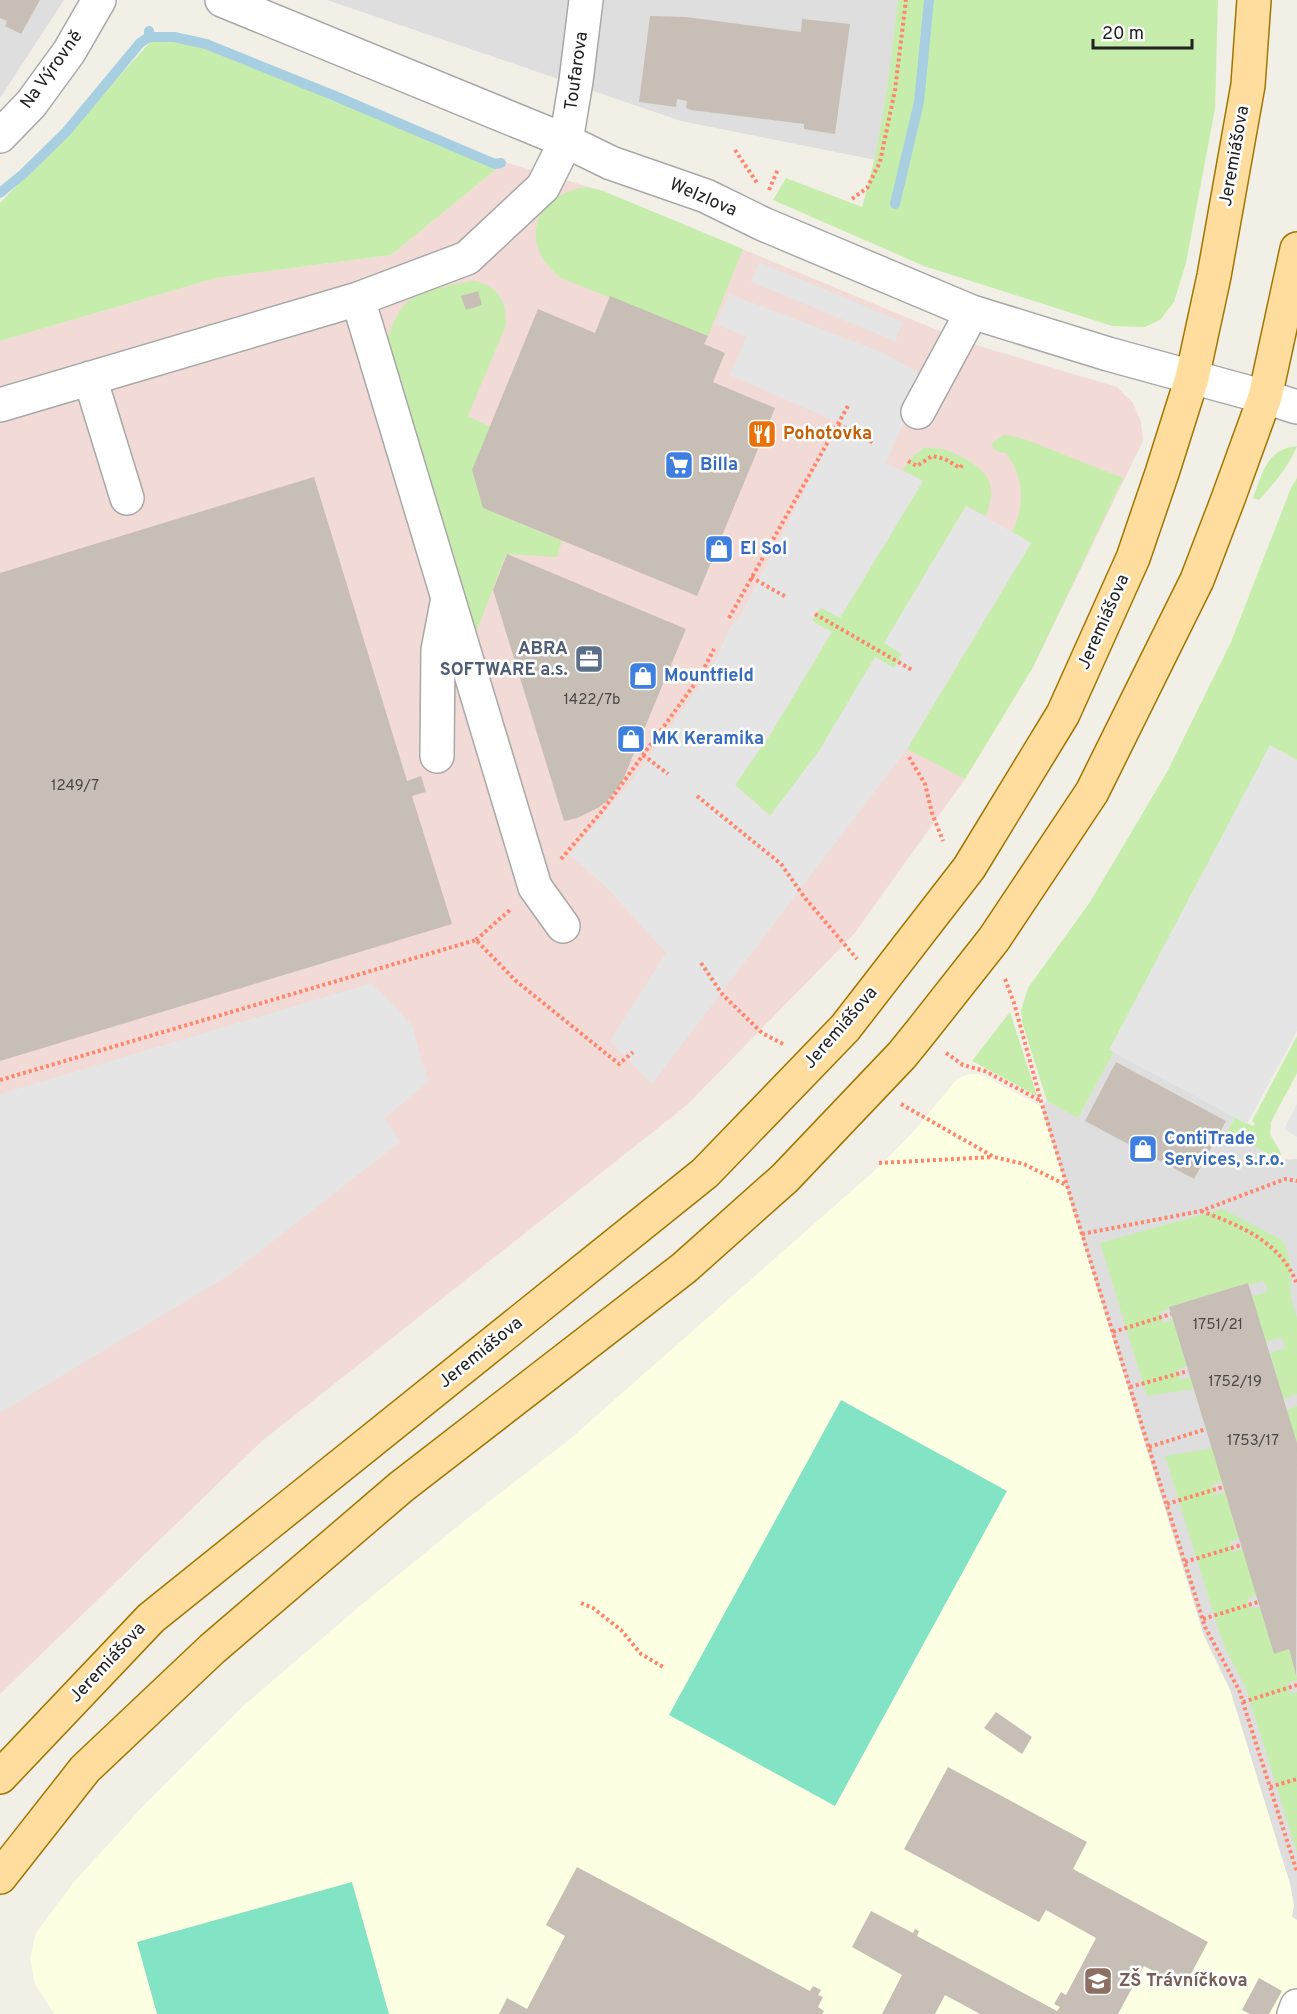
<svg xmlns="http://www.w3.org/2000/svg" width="1297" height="2014" viewBox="0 0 1297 2014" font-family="Overpass,sans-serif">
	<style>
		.residential { fill: #dfdede }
		.commercial { fill: #f2dad7 }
		.education { fill: #fdffe3 }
		.grass { fill: #c7edac; fill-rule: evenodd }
		.pitch { fill: #83e3c5 }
		.parking { fill: #e5e5e5 }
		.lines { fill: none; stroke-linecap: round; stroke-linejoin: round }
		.stream { stroke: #a7cfe1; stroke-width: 10 }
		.building { fill: #c7beb6 }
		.minor-casing { stroke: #a8a8a8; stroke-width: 36 }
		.major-casing { stroke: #9e7600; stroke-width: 36 }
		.path { stroke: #ff856b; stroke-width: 4; stroke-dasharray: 3 3; stroke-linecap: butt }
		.minor { stroke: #fff; stroke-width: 33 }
		.major { stroke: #ffdd9f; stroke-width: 33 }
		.labels { text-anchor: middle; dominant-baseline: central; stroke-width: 5; stroke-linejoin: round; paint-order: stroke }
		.number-label { font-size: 15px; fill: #4a4846 }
		.street-label { font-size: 18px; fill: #212121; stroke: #fff }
		.food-label { font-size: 18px; font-weight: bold; fill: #c56008; stroke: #fff; text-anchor: start }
		.shop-label { font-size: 18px; font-weight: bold; fill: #366cbe; stroke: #fff; text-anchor: start }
		.service-label { font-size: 18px; font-weight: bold; fill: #4e5e75; stroke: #fff; text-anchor: end }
		.education-label { font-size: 18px; font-weight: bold; fill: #785e54; stroke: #fff; text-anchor: start }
	</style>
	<rect width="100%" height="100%" fill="#f2efe7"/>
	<!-- residential -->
	<path class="residential" d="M 0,0 L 64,0 L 0,98 Z
		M 327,0 L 898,0 L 891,63 L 876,160 L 681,121 Z
		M 1114,1052 L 1235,1117 L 1227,1132 L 1279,1160 L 1297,1159 L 1297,1920 L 1292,1917 L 1290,1884 L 1238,1715 L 1230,1690 L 1204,1636 L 1041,1106 L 1047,1101 L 1078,1118 Z"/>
	<!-- commercial -->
	<path class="commercial" d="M 505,162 L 603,191 L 966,342 L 1117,387 L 1133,403 L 1141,422 L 1143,441 L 1033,667 L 965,779 L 854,934 L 687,1105 L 262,1441 L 0,1694 L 0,341 L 216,278 L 391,255 Z"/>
	<!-- education -->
	<path class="education" d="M 969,1074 L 980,1074 L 1041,1106 L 1204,1636 L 1230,1690 L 1290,1884 L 1294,1905 L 1292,1917 L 1297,1920 L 1297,2014 L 54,2014 L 35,1984 L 30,1958 L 36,1933 L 73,1883 L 145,1804 L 241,1708 L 360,1606 L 463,1522 L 570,1439 L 881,1165 L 913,1132 L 957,1079 Z"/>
	<!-- grass -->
	<path class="grass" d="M 898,0 L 1218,0 L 1215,109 L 1186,263 L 1174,302 L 1160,320 L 1145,327 L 1112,326 L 924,266 L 773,200 L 786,178 L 862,207 C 882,140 890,70 898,0 Z
		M 153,39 L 231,50 L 328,99 L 505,162 L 391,255 L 216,278 L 0,341 L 0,203 L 74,126 Z
		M 585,187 L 603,191 L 743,249 L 708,336 L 563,279 C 518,248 531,196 585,187 Z
		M 476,281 C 500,289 506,300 506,325 L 468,416 L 490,427 L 472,470 L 483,508 L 562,541 L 557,557 L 506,554 L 475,636 L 436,507 L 388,337 C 393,323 399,307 412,298 C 422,291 463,281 476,281 ZM 478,291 L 482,305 L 466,310 L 462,296 Z
		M 1004,435 L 1013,436 L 1027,440 L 1123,478 L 1033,667 L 965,779 L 907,749 L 1031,543 L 1012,532 C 1026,503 1024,479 1006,453 L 998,452 L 992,446 L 994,441 Z
		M 1297,446 C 1288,468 1275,482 1259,500 L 1253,498 C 1263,473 1266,449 1297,446 Z
		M 924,448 C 930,448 937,448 943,449 C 958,454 986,467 990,484 C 993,496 989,506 986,516 L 966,506 L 884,643 L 902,654 L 894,668 L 875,657 L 819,751 L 771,816 L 735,785 L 770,735 L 831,632 L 812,621 L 821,607 L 840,618 L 923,481 L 903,470 L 912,457 Z
		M 1297,478 L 1297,763 L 1114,1052 L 1078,1118 L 1047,1101 L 1022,1022 L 1021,1010 L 1028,988 L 1090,902 L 1167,772 L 1231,642 L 1291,488 Z
		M 1010,1012 L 1037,1096 L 972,1061 Z
		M 1297,1036 L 1297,1073 L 1271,1122 L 1270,1134 L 1281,1153 L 1279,1160 L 1227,1132 L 1235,1117 L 1253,1126 L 1255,1123 L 1252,1121 Z
		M 1222,1209 L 1282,1240 L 1285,1245 L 1290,1263 L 1291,1298 L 1297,1318 L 1297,1394 L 1283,1399 L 1270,1353 L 1285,1348 L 1282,1337 L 1266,1342 L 1252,1296 L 1268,1292 L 1264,1281 L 1249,1285 L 1248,1283 L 1169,1307 L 1169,1309 L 1160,1312 L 1163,1323 L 1173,1320 L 1187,1366 L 1177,1369 L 1180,1380 L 1190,1377 L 1194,1389 L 1147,1396 L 1100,1243 Z
		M 1297,1406 L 1297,1443 L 1287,1410 Z
		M 1212,1448 L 1222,1481 L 1212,1485 L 1215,1495 L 1225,1492 L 1239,1538 L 1230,1542 L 1232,1552 L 1243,1549 L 1257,1595 L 1247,1599 L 1250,1609 L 1260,1607 L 1274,1652 L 1289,1649 L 1297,1677 L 1297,1680 L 1287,1684 L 1290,1694 L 1297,1692 L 1297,1853 L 1246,1688 L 1227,1652 L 1218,1628 L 1165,1456 Z"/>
	<!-- pitch -->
	<path class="pitch" d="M 841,1400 L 1007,1491 L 835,1806 L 669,1715 Z
		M 352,1882 L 389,2014 L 157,2014 L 137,1942 Z"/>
	<!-- parking -->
	<path class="parking" d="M 759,262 L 903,322 L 895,341 L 751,282 Z
		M 729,294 L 884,353 L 924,376 L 886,463 L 923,481 L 840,618 L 821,608 L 815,614 L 812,621 L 832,632 L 770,735 L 735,785 L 770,816 L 819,751 L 875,657 L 894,668 L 902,654 L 884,643 L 966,506 L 1031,543 L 907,749 L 652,1084 L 610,1041 L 666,953 L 607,888 L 570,855 L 629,784 L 711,670 L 730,628 L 741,615 L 839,423 L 730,375 L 746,337 L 716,324 Z
		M 1270,745 L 1297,760 L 1297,1031 L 1247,1124 L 1109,1050 Z
		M 372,983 L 412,1025 L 422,1062 L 429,1081 L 385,1118 L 400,1142 L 231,1274 L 0,1413 L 0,1094 Z
		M 1297,1104 L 1297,1137 L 1284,1129 Z"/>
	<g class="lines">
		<!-- stream -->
		<path class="stream" d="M 149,37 L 174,37 L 206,44 L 335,96 L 495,164 L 501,163
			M 0,193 L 23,174 L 66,132 L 140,43 L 149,37 L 149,31
			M 895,204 L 919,102 L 929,0"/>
	</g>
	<!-- building -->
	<path class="building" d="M 0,0 L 40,0 L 21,34 L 5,26 L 7,21 L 0,18 Z
		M 650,16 L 686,17 L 801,32 L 802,19 L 850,24 L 835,134 L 804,129 L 804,124 L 691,110 L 686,108 L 687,101 L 677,99 L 676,107 L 639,102 Z
		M 478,291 L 482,305 L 466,310 L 461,296 Z
		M 610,296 L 708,336 L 704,344 L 725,353 L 713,382 L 775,408 L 697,596 L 483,508 L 472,470 L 538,309 L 595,333 Z
		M 314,477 L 407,781 L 421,776 L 426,792 L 412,796 L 452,924 L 0,1061 L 0,573 Z
		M 507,554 L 686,629 L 622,782 L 607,801 L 598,808 L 577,818 L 564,821 L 493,590 Z
		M 1116,1062 L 1226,1121 L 1194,1179 L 1085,1121 Z
		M 1248,1283 L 1297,1443 L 1296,1675 L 1289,1649 L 1274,1654 L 1169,1307 Z
		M 996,1712 L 1032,1737 L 1022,1754 L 984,1728 Z
		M 948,1767 L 1087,1842 L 1073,1869 L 1208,1942 L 1184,1987 L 1144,1966 L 1118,2014 L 980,2014 L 945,1995 L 935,2014 L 882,2014 L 902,1975 L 852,1947 L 871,1911 L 913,1933 L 915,1929 L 919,1931 L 917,1936 L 1057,2011 L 1060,2007 L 1054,2004 L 1061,1992 L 1066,1995 L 1096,1938 L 1046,1910 L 1039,1922 L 904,1849 Z
		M 577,1867 L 810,1991 L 813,1986 L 821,1990 L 818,1995 L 823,1997 L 818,2007 L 824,2011 L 822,2014 L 499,2014 L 507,1998 L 527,2009 L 565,1936 L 546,1925 Z
		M 1259,1978 L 1282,1991 L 1269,2014 L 1250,2014 L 1242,2010 Z"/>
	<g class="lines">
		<!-- minor casing -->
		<g class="minor-casing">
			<path id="minor" d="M 222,0 L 566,141 L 611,163 L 706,196 L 763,224 L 972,312 L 1108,354 L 1265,397 L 1297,407
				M 0,136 L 31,104 L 69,52 L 99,0
				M 358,299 L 535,887 L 563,926
				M 90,378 L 127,498
				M 0,405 L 358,299 L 467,258 L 543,187 L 566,141 L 576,81 L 586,0
				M 918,412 L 972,312
				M 437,756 L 438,650 L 447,603
				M 1294,2014 L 1297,2006"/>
		</g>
		<!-- major casing -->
		<g class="major-casing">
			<path id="major" d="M 0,1777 L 151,1618 L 705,1173 L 845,1028 L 969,868 L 1063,714 L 1133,558 L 1162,473 L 1192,378 L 1214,276 L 1248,85 L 1254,0
				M 0,1877 L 85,1769 L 212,1649 L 401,1487 L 684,1268 L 785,1178 L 902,1055 L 923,1029 L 994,939 L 1092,792 L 1197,580 L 1228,499 L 1265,397 L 1297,249"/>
		</g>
		<!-- path -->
		<path class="path" d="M 735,150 L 757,183
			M 769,190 L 778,169
			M 852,199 L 867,188 L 880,162 L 895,90 L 906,0
			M 838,424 L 874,443
			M 908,461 L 917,466 L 932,456 L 945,459 L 960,468 L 962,465
			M 751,577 L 786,597
			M 815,614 L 912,670
			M 729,618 L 848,406
			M 643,755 L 668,774
			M 909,757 L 925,784 L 932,813 L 943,841
			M 697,796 L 781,864 L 805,898 L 857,959
			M 561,859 L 603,810 L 699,678 L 714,649
			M 476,940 L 511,909
			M 701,963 L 722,994 L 762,1033 L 783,1044
			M 1005,979 L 1014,1003 L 1041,1101 L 1082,1234 L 1205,1627 L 1239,1690 L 1297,1872
			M 946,1053 L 963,1065 L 985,1071 L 1041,1101
			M 0,1080 L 476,940 L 516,981 L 619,1064 L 633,1052
			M 901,1104 L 994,1157 L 1024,1164 L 1066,1185
			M 879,1163 L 993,1157
			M 1201,1211 C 1241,1226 1281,1242 1297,1284
			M 1082,1234 L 1201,1211 L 1285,1179 L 1297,1181
			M 1113,1332 L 1171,1314
			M 1130,1387 L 1188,1371
			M 1149,1447 L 1206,1429
			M 1167,1504 L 1223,1487
			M 1185,1562 L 1241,1545
			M 581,1603 L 593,1608 L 621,1630 L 641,1654 L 665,1668
			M 1203,1619 L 1258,1602
			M 1243,1702 L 1297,1685
			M 1270,1787 L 1297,1779"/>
		<!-- minor -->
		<use href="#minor" class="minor"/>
		<!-- major -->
		<use href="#major" class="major"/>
	</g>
	<!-- icons -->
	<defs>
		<g id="restaurant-square" transform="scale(1.5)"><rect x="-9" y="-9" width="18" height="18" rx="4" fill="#e8710a" stroke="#fff"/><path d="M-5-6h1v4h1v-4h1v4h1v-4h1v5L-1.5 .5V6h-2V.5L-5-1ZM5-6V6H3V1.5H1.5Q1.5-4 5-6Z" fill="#fff"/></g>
		<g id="supermarket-square" transform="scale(1.5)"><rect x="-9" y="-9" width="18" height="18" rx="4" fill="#3f7fe0" stroke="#fff"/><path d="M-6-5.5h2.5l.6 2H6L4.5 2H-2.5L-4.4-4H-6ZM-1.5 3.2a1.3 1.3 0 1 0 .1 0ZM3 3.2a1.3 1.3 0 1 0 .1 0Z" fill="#fff"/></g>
		<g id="shop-square" transform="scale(1.5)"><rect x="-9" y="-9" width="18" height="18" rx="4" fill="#3f7fe0" stroke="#fff"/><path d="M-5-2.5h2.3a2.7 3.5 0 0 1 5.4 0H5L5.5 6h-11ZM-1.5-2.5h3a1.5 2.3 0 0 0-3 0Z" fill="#fff"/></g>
		<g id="office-square" transform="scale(1.5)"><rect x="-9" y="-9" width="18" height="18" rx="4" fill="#5c6f8a" stroke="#fff"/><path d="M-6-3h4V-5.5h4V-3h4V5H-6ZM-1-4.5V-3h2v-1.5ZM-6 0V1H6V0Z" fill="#fff"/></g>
		<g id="school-square" transform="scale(1.5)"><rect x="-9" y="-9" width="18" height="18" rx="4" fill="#8d6e63" stroke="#fff"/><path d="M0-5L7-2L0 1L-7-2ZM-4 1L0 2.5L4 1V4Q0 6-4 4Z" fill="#fff"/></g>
	</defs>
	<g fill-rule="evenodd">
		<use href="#restaurant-square" x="762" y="434"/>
		<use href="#supermarket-square" x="679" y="465"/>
		<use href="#shop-square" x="719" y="549"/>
		<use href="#office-square" x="589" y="659"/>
		<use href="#shop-square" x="643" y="676"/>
		<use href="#shop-square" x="631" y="739"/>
		<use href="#shop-square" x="1143" y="1149"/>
		<use href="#school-square" x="1098" y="1981"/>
	</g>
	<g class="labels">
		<!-- number labels -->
		<g class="number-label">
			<text x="592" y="700">1422/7b</text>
			<text x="75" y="786">1249/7</text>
			<text x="1218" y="1325">1751/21</text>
			<text x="1235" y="1382">1752/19</text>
			<text x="1253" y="1441">1753/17</text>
		</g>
		<!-- street labels -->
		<g class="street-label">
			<text transform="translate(52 70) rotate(-54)">Na Výrovně</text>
			<text transform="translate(577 71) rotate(-82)">Toufarova</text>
			<text transform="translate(1235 156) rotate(-80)">Jeremiášova</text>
			<text transform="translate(703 198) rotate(23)">Welzlova</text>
			<text transform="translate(1104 622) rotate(-66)">Jeremiášova</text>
			<text transform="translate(841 1028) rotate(-49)">Jeremiášova</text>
			<text transform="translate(481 1353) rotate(-39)">Jeremiášova</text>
			<text transform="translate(108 1663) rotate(-47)">Jeremiášova</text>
		</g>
		<!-- food labels -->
		<g class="food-label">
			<text x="783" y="434">Pohotovka</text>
		</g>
		<!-- shop labels -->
		<g class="shop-label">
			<text x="700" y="465">Billa</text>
			<text x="740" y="549">El Sol</text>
			<text x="664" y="676">Mountfield</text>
			<text x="652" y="739">MK Keramika</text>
			<text x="1164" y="1139">ContiTrade<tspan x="1164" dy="21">Services, s.r.o.</tspan></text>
		</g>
		<!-- service labels -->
		<g class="service-label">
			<text x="568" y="649">ABRA<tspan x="568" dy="21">SOFTWARE a.s.</tspan></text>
		</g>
		<!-- education labels -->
		<g class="education-label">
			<text x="1119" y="1981">ZŠ Trávníčkova</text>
		</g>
	</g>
	<!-- scale -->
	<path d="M1093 39v9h99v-9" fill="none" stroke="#212121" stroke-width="3"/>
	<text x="1102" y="39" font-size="18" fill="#212121" stroke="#ffffff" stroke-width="4.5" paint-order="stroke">20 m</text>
</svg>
